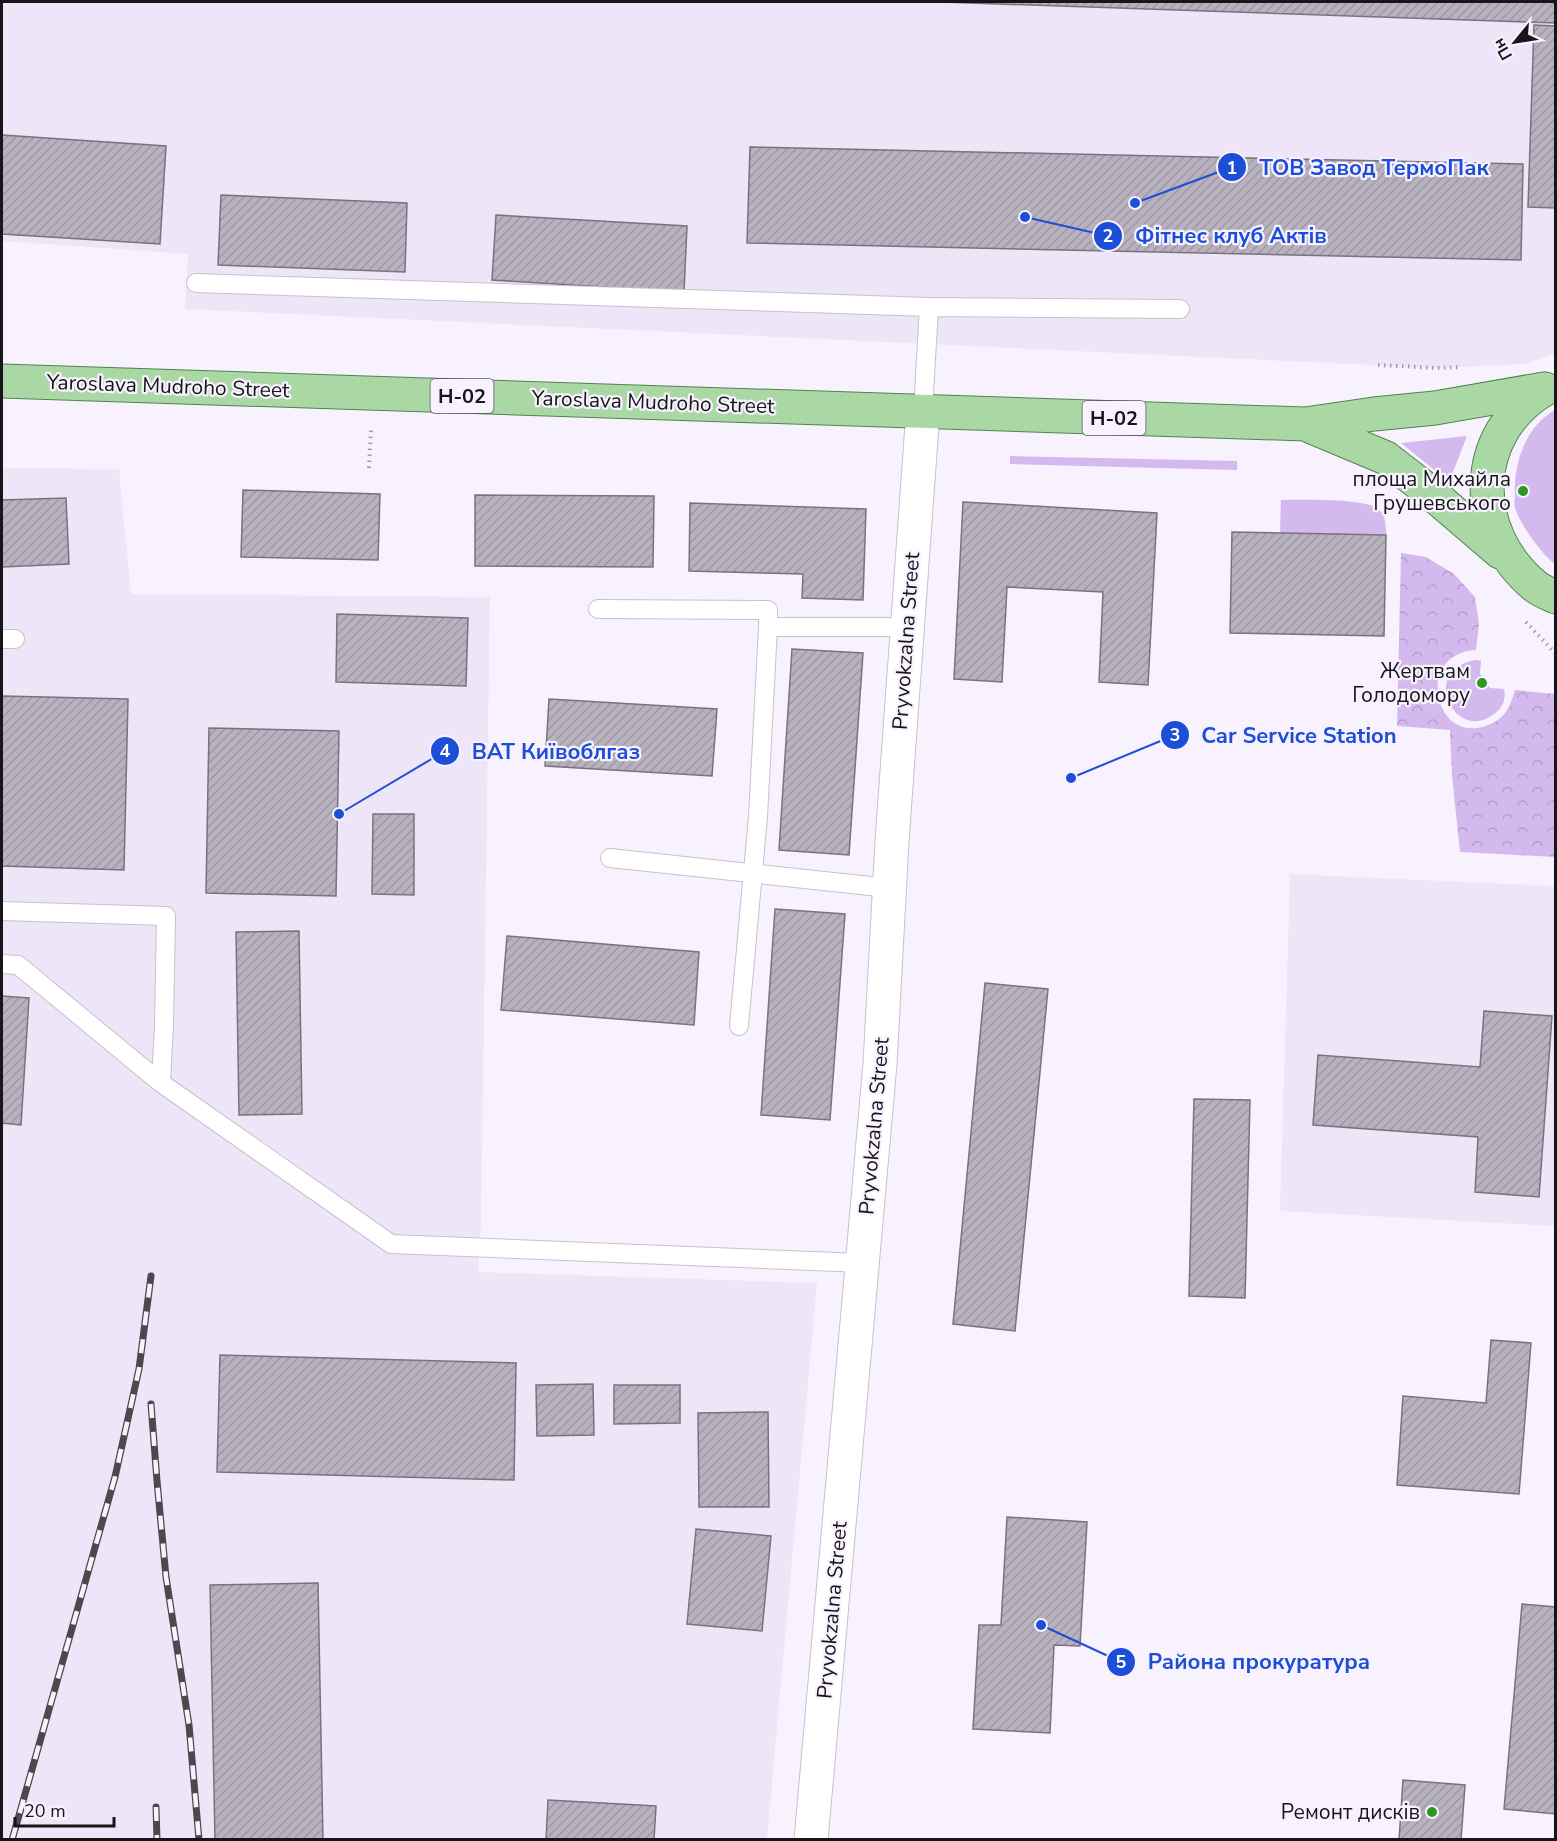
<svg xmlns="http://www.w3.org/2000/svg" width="1557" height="1841" viewBox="0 0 1557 1841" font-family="'Nunito Sans',sans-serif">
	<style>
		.built { fill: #eee5f8 }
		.green { fill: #d3b9ed }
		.park { fill: url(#park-crowns) }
		.building { fill: url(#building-hatch); stroke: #78737e; stroke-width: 1.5 }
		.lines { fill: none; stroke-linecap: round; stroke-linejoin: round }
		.service-casing { stroke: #c6c1cd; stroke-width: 20 }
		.tertiary-casing { stroke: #c6c1cd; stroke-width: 35 }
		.primary-casing { stroke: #52834d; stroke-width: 35 }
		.path { stroke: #a19ca6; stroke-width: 4; stroke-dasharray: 1.5 4.5; stroke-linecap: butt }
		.service { stroke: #fff; stroke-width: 18 }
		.tertiary { stroke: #fff; stroke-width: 33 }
		.primary { stroke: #aad8a5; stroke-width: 33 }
		.rail-casing { stroke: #4b484e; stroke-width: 7 }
		.rail { stroke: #f8f2ff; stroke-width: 4.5; stroke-dasharray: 14; stroke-linecap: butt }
		.poi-dot { fill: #2d9721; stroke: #f8f2ff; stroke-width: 2 }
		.labels { text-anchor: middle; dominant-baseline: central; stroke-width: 4.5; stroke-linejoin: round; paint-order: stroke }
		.shield { fill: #f8f2ff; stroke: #5a575e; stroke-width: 1.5 }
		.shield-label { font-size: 20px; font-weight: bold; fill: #171519 }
		.street-label { font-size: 21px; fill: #171519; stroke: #f8f2ff }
		.poi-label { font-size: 21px; fill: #171519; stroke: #f8f2ff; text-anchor: end }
		.leader { fill: none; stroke: #1d4ed8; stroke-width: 2 }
		.callout-dot { fill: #1d4ed8; stroke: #f8f2ff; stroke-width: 2 }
		.mark-label { font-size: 18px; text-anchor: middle; font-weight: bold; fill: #fff }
		.callout-label { font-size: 22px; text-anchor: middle; font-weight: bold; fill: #1d4ed8; stroke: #f8f2ff; stroke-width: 4.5; stroke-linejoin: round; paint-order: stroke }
	</style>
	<defs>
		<pattern id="park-crowns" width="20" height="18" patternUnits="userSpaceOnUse" patternTransform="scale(1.5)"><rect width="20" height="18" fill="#d3b9ed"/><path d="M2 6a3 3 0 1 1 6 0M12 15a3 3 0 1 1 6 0" fill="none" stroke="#b49ecb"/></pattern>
		<pattern id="building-hatch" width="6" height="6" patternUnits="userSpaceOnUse" patternTransform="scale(1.5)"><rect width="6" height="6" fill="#b8b2be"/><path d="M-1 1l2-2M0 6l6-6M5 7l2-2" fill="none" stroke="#9d98a3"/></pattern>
	</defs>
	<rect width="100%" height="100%" fill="#f8f2ff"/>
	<!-- built -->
	<path class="built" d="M 2,2 L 1555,2 L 1555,354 L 1524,364 L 1437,368 L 185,309 L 188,254 L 2,241 Z
		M 2,468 L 119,469 L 131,594 L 490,597 L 481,1222 L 478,1272 L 817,1283 L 767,1839 L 2,1840 Z
		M 1290,874 L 1555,886 L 1555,1226 L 1280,1211 Z"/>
	<!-- green -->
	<path class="green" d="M 1555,410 L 1555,564 C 1542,555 1520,524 1515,508 C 1514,503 1515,498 1515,494 C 1513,463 1527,425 1555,410 Z
		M 1467,436 L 1449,482 L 1401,443 Z
		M 1010,456 L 1237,461 L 1237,470 L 1010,464 Z
		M 1281,500 C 1302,500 1364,498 1378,509 C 1386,515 1386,526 1386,535 L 1280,533 Z
		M 1475,660 L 1481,661 L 1480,674 L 1490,688 L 1504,689 C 1506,699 1503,708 1494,714 C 1456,744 1418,671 1475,660 Z"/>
	<!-- park -->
	<path class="park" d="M 1401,553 L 1426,557 L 1454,574 L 1475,597 L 1479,624 L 1476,650 C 1414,653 1434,747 1488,725 C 1505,719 1510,707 1515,690 L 1555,694 L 1555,857 L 1460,852 L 1452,776 L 1450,730 L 1397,726 Z"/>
	<!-- building -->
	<path class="building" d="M 941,2 L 1556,2 L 1556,23 Z
		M 1534,25 L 1556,26 L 1556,208 L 1528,207 Z
		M 2,135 L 166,146 L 160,244 L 2,234 Z
		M 750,147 L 1523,164 L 1521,260 L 747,243 Z
		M 221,195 L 407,203 L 405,272 L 218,265 Z
		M 496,215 L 687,226 L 684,292 L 492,280 Z
		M 243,490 L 380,494 L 378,560 L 241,557 Z
		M 475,495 L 654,496 L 653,567 L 475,566 Z
		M 66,498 L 69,564 L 2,567 L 2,500 Z
		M 963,502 L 1157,513 L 1148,685 L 1099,682 L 1103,592 L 1007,587 L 1002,682 L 954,679 Z
		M 690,503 L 866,509 L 863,600 L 802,598 L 803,574 L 689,571 Z
		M 1232,532 L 1386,535 L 1384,636 L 1230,633 Z
		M 337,614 L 468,618 L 466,686 L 336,682 Z
		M 792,649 L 863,653 L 849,855 L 779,850 Z
		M 2,696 L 128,699 L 124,870 L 2,866 Z
		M 549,699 L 717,709 L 712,776 L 545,766 Z
		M 209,728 L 339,731 L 336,896 L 206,893 Z
		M 373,814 L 414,814 L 414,895 L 372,894 Z
		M 775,909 L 845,914 L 830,1120 L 761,1115 Z
		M 299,931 L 302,1114 L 239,1115 L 236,932 Z
		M 507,936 L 699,952 L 694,1025 L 501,1010 Z
		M 985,983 L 1048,989 L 1015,1331 L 953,1324 Z
		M 2,996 L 29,998 L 21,1125 L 2,1123 Z
		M 1484,1011 L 1552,1016 L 1539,1197 L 1475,1192 L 1478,1137 L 1313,1125 L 1318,1055 L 1480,1067 Z
		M 1194,1099 L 1250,1100 L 1245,1298 L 1189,1296 Z
		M 1491,1340 L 1531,1343 L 1519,1494 L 1397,1485 L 1403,1396 L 1486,1403 Z
		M 220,1355 L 516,1363 L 514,1480 L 217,1472 Z
		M 593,1384 L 594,1435 L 537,1436 L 536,1385 Z
		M 614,1385 L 680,1385 L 680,1423 L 614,1424 Z
		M 768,1412 L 769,1507 L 699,1507 L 698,1413 Z
		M 1007,1517 L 1087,1522 L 1080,1646 L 1054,1645 L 1050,1733 L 973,1729 L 979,1625 L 1001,1625 Z
		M 696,1529 L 771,1536 L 762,1631 L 687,1624 Z
		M 318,1583 L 323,1840 L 215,1840 L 210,1585 Z
		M 1522,1604 L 1556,1607 L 1556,1814 L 1504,1809 Z
		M 1403,1780 L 1465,1785 L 1461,1840 L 1399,1840 Z
		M 548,1800 L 656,1806 L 654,1840 L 546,1840 Z"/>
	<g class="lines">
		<!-- service casing -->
		<g class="service-casing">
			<path id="service" d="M 196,283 L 929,307 L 1180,309
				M 923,411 L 929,307
				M 598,609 L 768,610 L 768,627 L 908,627
				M 2,639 L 15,639
				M 610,858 L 889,888
				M 2,911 L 166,916 L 164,1025 L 161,1083
				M 2,964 L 18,965 L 161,1083 L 391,1244 L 863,1263
				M 739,1026 L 758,817 L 768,627"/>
		</g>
		<!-- tertiary casing -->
		<g class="tertiary-casing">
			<path id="tertiary" d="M 811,1840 L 880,1064 L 892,841 L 923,411"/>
		</g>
		<!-- primary casing -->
		<g class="primary-casing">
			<path id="primary" d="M 2,381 L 1305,424 L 1374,414 L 1435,408 L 1544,389
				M 1545,389 C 1469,434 1470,532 1535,586 C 1541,591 1549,594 1556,597
				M 1305,424 L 1386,458 L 1430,492 L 1500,552"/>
		</g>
		<!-- path -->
		<path class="path" d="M 1378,365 L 1437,368 L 1461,367
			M 369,468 L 371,430
			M 1526,622 L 1556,654"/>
		<!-- service -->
		<use href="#service" class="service"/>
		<!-- tertiary -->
		<use href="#tertiary" class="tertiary"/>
		<!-- primary -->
		<use href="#primary" class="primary"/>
		<!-- rail casing -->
		<g class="rail-casing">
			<path id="rail" d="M 151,1404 L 157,1481 L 166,1577 L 189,1725 L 199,1840
				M 156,1807 L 157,1840
				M 12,1840 L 115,1477 L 139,1369 L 151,1276"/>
		</g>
		<!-- rail -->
		<use href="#rail" class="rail"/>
	</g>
	<!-- markers -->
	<g class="poi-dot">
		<circle cx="1523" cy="491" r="6"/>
		<circle cx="1482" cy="683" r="6"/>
		<circle cx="1432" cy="1812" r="6"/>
	</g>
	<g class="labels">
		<!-- shield labels -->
		<g class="shield">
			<rect x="430.5" y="379" width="63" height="34" rx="4.5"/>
			<rect x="1082.5" y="401" width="63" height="34" rx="4.5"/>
		</g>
		<g class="shield-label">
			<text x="462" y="396">Н-02</text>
			<text x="1114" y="418">Н-02</text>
		</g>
		<!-- street labels -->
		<g class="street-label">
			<text transform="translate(168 386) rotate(2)">Yaroslava Mudroho Street</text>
			<text transform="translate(653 402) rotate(2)">Yaroslava Mudroho Street</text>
			<text transform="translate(906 641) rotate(-86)">Pryvokzalna Street</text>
			<text transform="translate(874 1126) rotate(-85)">Pryvokzalna Street</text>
			<text transform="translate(832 1610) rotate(-85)">Pryvokzalna Street</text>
		</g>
		<!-- poi labels -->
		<g class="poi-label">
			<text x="1511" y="479">площа Михайла<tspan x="1511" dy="24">Грушевського</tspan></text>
			<text x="1470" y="671">Жертвам<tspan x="1470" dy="24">Голодомору</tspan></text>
			<text x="1420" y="1812">Ремонт дисків</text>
		</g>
	</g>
	<!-- callouts -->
	<path class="leader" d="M1135 203L1232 167M1025 217L1108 236M1071 778L1175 735M339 814L445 751M1041 1625L1121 1662"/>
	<g class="callout-dot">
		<circle cx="1135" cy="203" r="6"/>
		<circle cx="1025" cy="217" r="6"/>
		<circle cx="1071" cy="778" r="6"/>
		<circle cx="339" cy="814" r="6"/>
		<circle cx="1041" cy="1625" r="6"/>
		<circle cx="1232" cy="167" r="15"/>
		<circle cx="1108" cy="236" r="15"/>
		<circle cx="1175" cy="735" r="15"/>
		<circle cx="445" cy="751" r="15"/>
		<circle cx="1121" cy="1662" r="15"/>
	</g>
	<g class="mark-label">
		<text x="1232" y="174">1</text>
		<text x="1108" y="242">2</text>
		<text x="1175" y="741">3</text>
		<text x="445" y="757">4</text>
		<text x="1121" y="1668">5</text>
	</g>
	<g class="callout-label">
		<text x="1374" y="175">ТОВ Завод ТермоПак</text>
		<text x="1231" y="243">Фітнес клуб Актів</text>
		<text x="1299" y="743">Car Service Station</text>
		<text x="556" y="759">ВАТ Київоблгаз</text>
		<text x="1259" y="1669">Района прокуратура</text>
	</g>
	<!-- border -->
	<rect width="1557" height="1841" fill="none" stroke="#171519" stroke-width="6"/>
	<!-- north arrow -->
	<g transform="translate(1515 42) rotate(240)" stroke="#f8f2ff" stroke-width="4.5" paint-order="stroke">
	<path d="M0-4.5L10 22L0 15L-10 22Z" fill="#171519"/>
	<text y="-9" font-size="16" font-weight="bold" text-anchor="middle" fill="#171519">Пн</text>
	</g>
	<!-- scale -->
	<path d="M15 1817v9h99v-9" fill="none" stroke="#171519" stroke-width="3"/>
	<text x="24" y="1817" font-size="18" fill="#171519" stroke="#f8f2ff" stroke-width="4.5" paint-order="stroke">20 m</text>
</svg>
